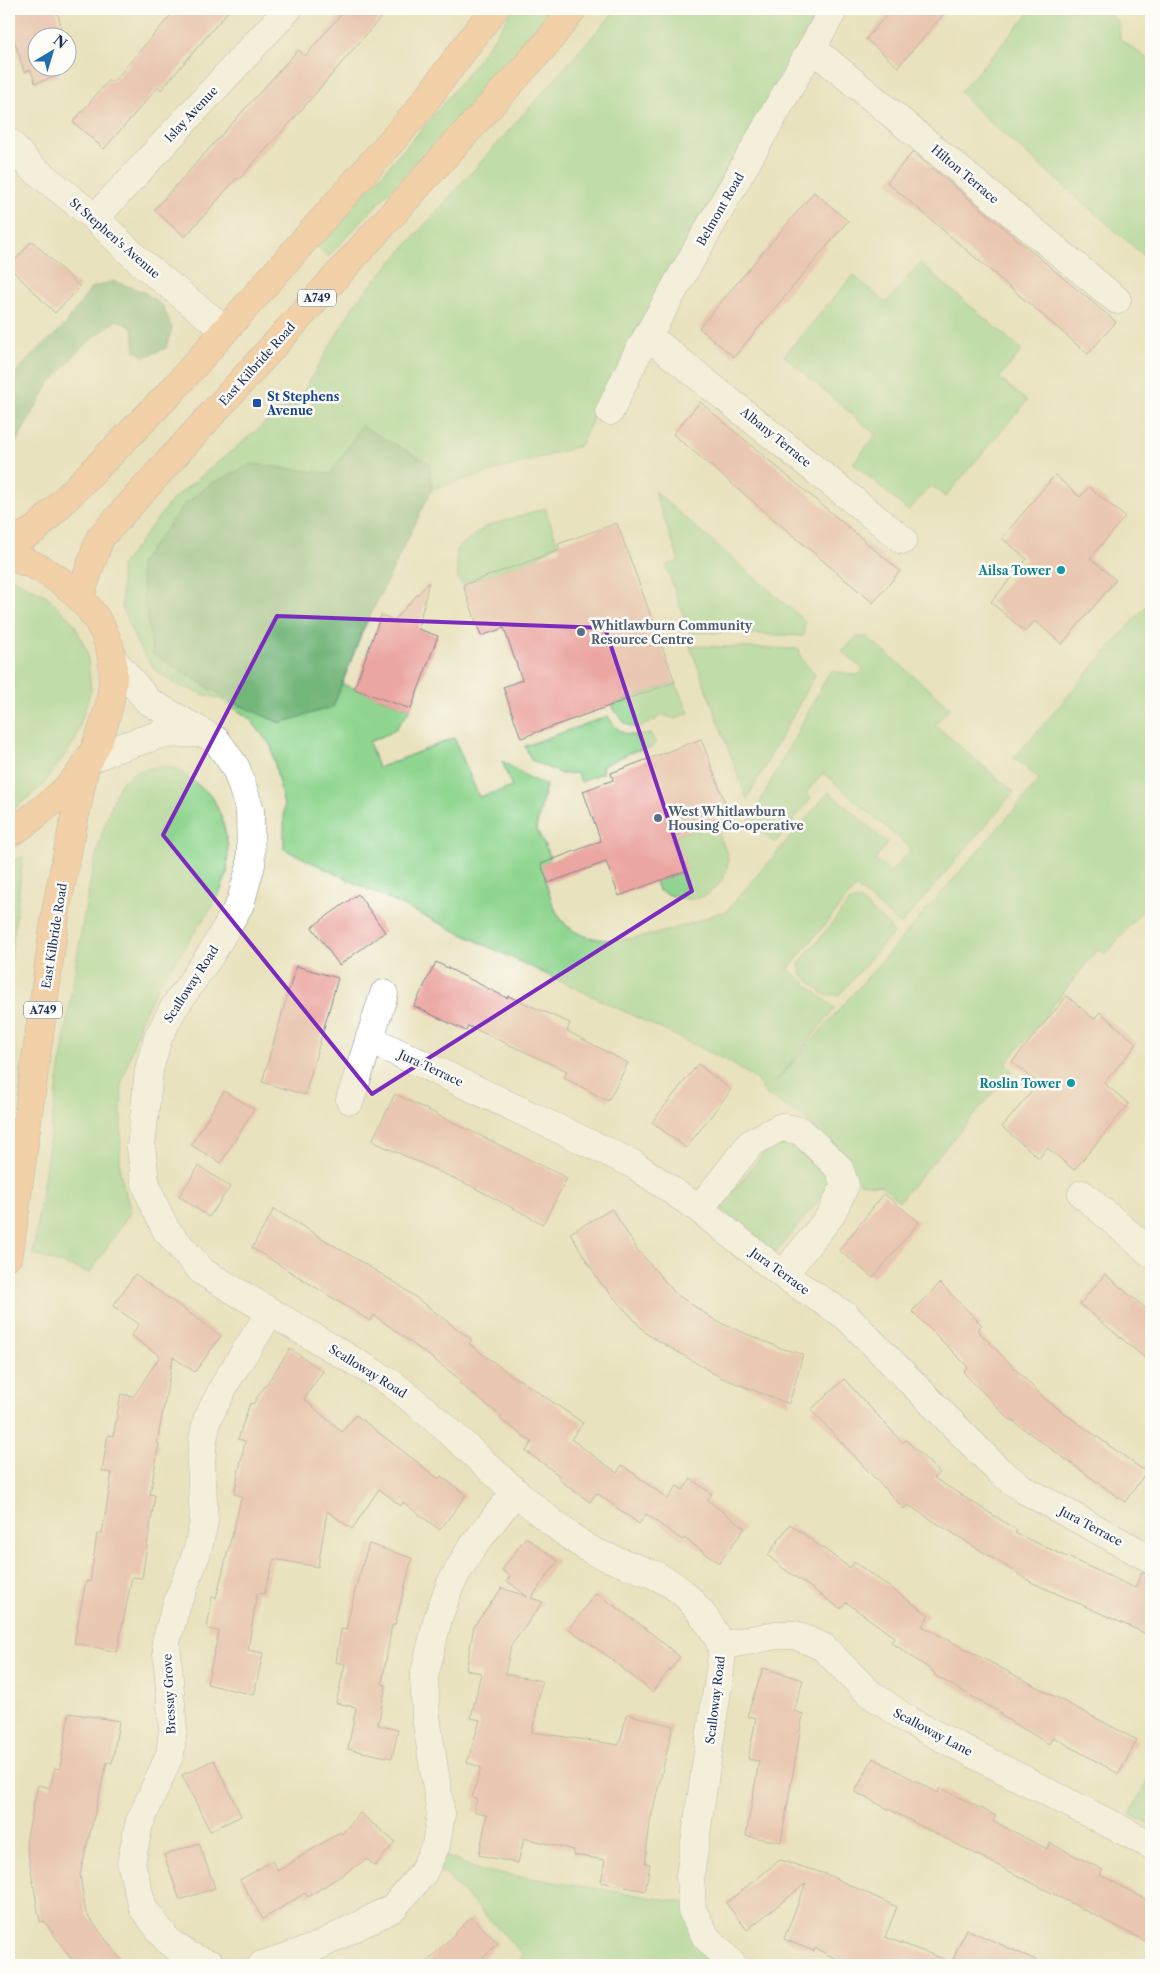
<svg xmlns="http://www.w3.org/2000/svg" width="1160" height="1974" viewBox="0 0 1160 1974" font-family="'Libre Caslon Text',serif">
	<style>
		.green { fill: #8fd58f; stroke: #558276 }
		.forest { fill: #73b67a; stroke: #47726c }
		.building { fill: #eba6a1 }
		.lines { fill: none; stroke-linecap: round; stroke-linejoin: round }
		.minor-casing { stroke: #82888e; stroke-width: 29 }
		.major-casing { stroke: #82888e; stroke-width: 29 }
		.minor { stroke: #fff; stroke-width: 28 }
		.major { stroke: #fcba8e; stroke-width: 28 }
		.marked { fill: none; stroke: #7b2cbf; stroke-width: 4; stroke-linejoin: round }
		.transit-dot { fill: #1a4fb4; stroke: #fdfcf7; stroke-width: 2 }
		.culture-dot { fill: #0f9aa8; stroke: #fdfcf7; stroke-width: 2 }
		.service-dot { fill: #5c6f8a; stroke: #fdfcf7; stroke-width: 2 }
		.labels { text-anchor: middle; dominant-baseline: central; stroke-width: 5; stroke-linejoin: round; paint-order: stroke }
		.shield { fill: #fdfcf7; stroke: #5f6c8c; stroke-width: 1 }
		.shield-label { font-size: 11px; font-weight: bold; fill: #1b2f5e }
		.street-label { font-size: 12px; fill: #1b2f5e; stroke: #fdfcf7 }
		.transit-label { font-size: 12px; font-weight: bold; fill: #164399; stroke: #fdfcf7; text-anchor: start }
		.culture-label { font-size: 12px; font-weight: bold; fill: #0d838f; stroke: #fdfcf7; text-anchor: end }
		.service-label { font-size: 12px; font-weight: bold; fill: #4e5e75; stroke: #fdfcf7; text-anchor: start }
	</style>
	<rect width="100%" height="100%" fill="#fdfcf7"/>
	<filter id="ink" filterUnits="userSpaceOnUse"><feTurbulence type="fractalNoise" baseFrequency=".02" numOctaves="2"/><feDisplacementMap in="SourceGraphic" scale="10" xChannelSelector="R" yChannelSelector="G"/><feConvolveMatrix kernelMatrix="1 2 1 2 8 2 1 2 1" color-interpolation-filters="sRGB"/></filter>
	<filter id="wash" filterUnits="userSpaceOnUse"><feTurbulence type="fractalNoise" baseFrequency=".0096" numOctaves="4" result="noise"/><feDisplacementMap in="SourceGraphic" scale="20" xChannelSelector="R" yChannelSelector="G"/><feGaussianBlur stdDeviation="1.12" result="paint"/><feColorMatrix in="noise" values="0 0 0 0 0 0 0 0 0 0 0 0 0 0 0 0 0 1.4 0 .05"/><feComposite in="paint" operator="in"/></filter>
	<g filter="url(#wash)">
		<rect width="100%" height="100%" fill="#e9e2be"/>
		<!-- green -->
		<path class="green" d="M 513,9 L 555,9 L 522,49 L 328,257 L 317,246 C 385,170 458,95 513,9 Z
			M 617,9 L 820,9 L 630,342 L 580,446 L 432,489 L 363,630 L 342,684 L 411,709 L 394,731 L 369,742 L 378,768 L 454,738 L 479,797 L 512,787 L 502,761 L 531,779 L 546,785 L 536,828 L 550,856 C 542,880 545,881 553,904 C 576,969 676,929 721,912 L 724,914 L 829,792 L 888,843 L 875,859 L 891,872 L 911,849 L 823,773 L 806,793 L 811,799 L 775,843 L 749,822 L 830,671 L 858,675 L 864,670 L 842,652 L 856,637 L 867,637 L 950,707 L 935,725 L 1014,792 L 901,925 L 856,887 L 788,969 L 835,1008 L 775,1083 L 1040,780 L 1014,758 L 1151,600 L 1151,900 L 1106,954 L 1098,949 L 1006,1064 L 1012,1071 L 899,1201 L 882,1186 L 860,1183 L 805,1118 L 765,1094 L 758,1081 L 730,1062 L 284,849 L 284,806 L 271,746 L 249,718 L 222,700 L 179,686 L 156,671 L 137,644 L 122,606 L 121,566 L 171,501 L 303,392 L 355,303 Z
			M 1033,9 L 1103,9 L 1118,22 L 1120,39 L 1148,59 L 1151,59 L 1149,260 L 982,115 L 960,92 Z
			M 920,263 L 1022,350 L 999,378 L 1027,401 L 945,497 L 931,485 L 908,511 L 853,463 L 876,435 L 784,356 L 853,275 L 886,303 Z
			M 654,491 L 805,621 L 804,636 L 689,632 L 666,566 L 679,561 Z
			M 545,508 L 558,544 L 533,560 L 463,585 L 458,579 L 456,549 L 485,527 Z
			M 9,577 L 47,596 L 74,623 L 87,652 L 91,690 L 75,741 L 42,786 L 9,813 Z
			M 690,646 L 799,649 L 801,658 L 815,675 L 747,799 Z
			M 675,682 L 689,713 L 676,719 L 662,715 C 636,733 627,732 612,705 Z
			M 608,716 C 620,736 629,737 651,734 L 656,743 L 651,748 L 634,751 L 602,766 L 603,772 L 581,782 L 577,773 L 561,774 L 531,760 L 525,746 Z
			M 166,766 L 177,769 L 212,796 L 222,818 L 228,847 L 227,874 L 217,900 L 158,986 L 141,1020 L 122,1082 L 120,1172 L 131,1211 L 90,1273 L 33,1254 C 47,1156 61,1057 77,958 C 85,909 92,862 108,815 C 112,804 116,789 124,780 C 134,769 152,768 166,766 Z
			M 706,825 L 718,830 C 721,840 728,853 728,863 C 727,878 713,894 699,898 C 686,902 669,895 658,890 L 655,882 L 688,870 L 675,836 Z
			M 23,857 L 9,976 L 9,861 Z
			M 850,901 L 861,901 L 889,926 L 893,933 L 839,995 L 825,995 L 802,975 L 799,964 Z
			M 780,1141 C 800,1147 819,1164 829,1182 L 824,1194 L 776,1253 L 720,1208 L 769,1146 Z
			M 1151,1772 L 1151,1825 L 1130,1814 Z
			M 436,1852 L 479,1870 L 687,1903 L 725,1965 L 518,1965 L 523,1954 L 446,1875 L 430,1865 Z"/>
		<!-- forest -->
		<path class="forest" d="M 114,281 L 144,292 L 163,306 L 172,328 L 166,348 L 145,357 L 135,351 L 133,328 L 117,320 L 83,346 L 49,384 L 9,455 L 9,380 L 26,361 L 65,325 L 91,288 Z
			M 361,426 L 429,463 L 432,489 L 363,630 L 333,707 L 280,723 L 230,701 L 153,654 L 139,564 L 184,505 L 210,484 L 252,464 L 331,474 Z"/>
		<g id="blocks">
			<!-- building -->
			<path class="building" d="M 9,9 L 56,9 L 65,38 L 38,38 L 38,68 L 57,68 L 59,76 L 35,83 L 31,70 L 24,72 L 9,22 Z
				M 176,9 L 230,9 L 161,90 L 158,87 L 104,149 L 73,122 L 108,81 L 114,81 Z
				M 346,9 L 388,9 L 290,123 L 239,179 L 237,178 L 185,237 L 154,210 L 298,50 L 305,56 Z
				M 892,9 L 948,9 L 898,67 L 866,39 Z
				M 913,152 L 1116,322 L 1088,354 L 887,182 Z
				M 814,192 L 848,221 L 734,357 L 699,328 Z
				M 32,241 L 80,287 L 55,313 L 9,267 Z
				M 700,402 L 900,571 L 873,603 L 673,434 Z
				M 1055,475 L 1080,497 L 1089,487 L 1125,517 L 1090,558 L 1116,580 L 1062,644 L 1035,621 L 1025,632 L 991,602 L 1027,559 L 1002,538 Z
				M 617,523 L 675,682 L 521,738 L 503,687 L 522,680 L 504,628 L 481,636 L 463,585 L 560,550 L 558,544 Z
				M 429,582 L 418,629 L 438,636 L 411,709 L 354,689 L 381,615 L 394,620 Z
				M 701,739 L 730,816 L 675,836 L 688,870 L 619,896 L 606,862 L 548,883 L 541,864 L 601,841 L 583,791 L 613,780 L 611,773 Z
				M 358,894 L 385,932 L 339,965 L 312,927 Z
				M 436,962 L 507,998 L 508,996 L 570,1023 L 567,1031 L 628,1063 L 608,1101 L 564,1078 L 567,1071 L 468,1026 L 466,1031 L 414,1006 Z
				M 296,966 L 338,978 L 305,1095 L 262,1082 Z
				M 1067,996 L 1094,1019 L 1100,1012 L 1137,1044 L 1104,1083 L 1129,1104 L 1074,1170 L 1047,1148 L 1039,1158 L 1002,1127 L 1038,1084 L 1012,1062 Z
				M 698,1064 L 731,1090 L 686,1148 L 652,1122 Z
				M 224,1091 L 254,1109 L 221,1163 L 191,1145 Z
				M 395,1094 L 567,1178 L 543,1224 L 473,1187 L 372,1141 Z
				M 199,1166 L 230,1187 L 209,1217 L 179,1196 Z
				M 884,1194 L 919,1222 L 873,1278 L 839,1250 Z
				M 274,1209 L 399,1285 L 472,1340 L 469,1344 L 518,1380 L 519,1379 L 583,1423 L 571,1439 L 617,1473 L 622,1465 L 668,1499 L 677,1486 L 683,1490 L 691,1479 L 712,1494 L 707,1500 L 745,1528 L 719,1563 L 684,1538 L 682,1540 L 646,1514 L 639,1524 L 597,1493 L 590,1502 L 558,1479 L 560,1476 L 526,1451 L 532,1442 L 500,1419 L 502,1417 L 459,1383 L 461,1380 L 428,1355 L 374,1315 L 370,1321 L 252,1248 Z
				M 612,1209 L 637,1249 L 676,1294 L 718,1322 L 783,1349 L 803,1354 L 789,1404 L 720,1377 L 647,1334 L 599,1281 L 570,1233 Z
				M 135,1274 L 221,1336 L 195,1372 L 173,1357 L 157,1443 L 159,1444 L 150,1494 L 155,1495 L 142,1578 L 132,1577 L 117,1652 L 74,1643 L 86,1581 L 90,1582 L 97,1534 L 102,1534 L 112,1473 L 102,1471 L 108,1435 L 113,1436 L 121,1394 L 134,1396 L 160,1356 L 131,1336 L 139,1324 L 113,1306 Z
				M 1105,1274 L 1151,1313 L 1151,1363 L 1080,1304 Z
				M 940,1283 L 982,1325 L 977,1330 L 1046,1400 L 1146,1472 L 1125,1502 L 1007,1417 L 963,1372 L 968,1367 L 912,1311 Z
				M 290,1349 L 323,1371 L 304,1399 L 342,1432 L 356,1415 L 439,1479 L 441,1476 L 466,1495 L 440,1530 L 403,1502 L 401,1506 L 379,1489 L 352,1529 L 327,1511 L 318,1567 L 274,1559 L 264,1594 L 257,1593 L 248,1650 L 263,1653 L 254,1695 L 207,1684 L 219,1631 L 207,1629 L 212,1597 L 216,1598 L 242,1496 L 234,1494 L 245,1441 L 238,1439 L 250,1403 L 253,1404 Z
				M 844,1379 L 903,1443 L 906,1440 L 940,1473 L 934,1478 L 1017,1530 L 1015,1533 L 1135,1588 L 1142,1572 L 1151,1575 L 1151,1636 L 1031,1582 L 908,1505 L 904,1509 L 811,1410 Z
				M 790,1524 L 850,1568 L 854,1562 L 929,1615 L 922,1626 L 1137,1740 L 1119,1774 L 1053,1737 L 1049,1744 L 1000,1715 L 1001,1713 L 934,1675 L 935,1673 L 891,1642 L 894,1637 L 869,1619 L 846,1602 L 841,1609 L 780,1566 L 768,1555 Z
				M 526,1537 L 558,1561 L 531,1598 L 543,1602 L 511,1646 L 505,1674 L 542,1681 L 532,1732 L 619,1745 L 627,1714 L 673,1726 L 650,1822 L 645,1863 L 650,1864 L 645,1891 L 601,1882 L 605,1860 L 573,1855 L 574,1850 L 524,1838 L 518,1863 L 479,1855 L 487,1815 L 474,1811 L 477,1799 L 472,1797 L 481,1767 L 467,1763 L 480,1720 L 471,1718 L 481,1673 L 466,1670 L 474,1626 L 502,1588 L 528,1597 L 507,1581 L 510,1576 L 502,1570 Z
				M 369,1544 L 412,1558 L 395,1625 L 392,1625 L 382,1684 L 386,1685 L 378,1725 L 398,1730 L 392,1758 L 348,1749 L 356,1707 L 336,1703 L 345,1664 L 336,1662 L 341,1629 L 346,1630 L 356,1586 Z
				M 596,1593 L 645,1628 L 680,1657 L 652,1692 L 609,1657 L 569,1629 Z
				M 763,1668 L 803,1680 L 794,1711 L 803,1714 L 781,1842 L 746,1836 L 759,1761 L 748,1759 L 756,1718 L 747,1716 Z
				M 69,1713 L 119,1721 L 112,1763 L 107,1762 L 80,1875 L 86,1913 L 125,1965 L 76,1965 L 44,1921 L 40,1922 L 26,1841 L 38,1785 L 50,1788 L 55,1768 L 60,1769 Z
				M 873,1758 L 938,1793 L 940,1788 L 996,1816 L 993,1821 L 1047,1849 L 1050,1843 L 1103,1870 L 1100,1875 L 1151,1902 L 1151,1944 L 855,1792 Z
				M 214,1760 L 241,1816 L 210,1831 L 182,1775 Z
				M 360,1813 L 395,1842 L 375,1866 L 367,1859 L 308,1897 L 305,1893 L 263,1919 L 240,1880 L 272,1861 L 278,1871 L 340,1832 L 342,1834 Z
				M 199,1843 L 215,1888 L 180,1900 L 164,1855 Z
				M 780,1860 L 826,1874 L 897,1907 L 885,1937 L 952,1962 L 966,1929 L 1047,1965 L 848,1965 L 815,1948 L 814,1951 L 784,1939 L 806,1883 L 747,1930 L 726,1903 Z
				M 471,1917 L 498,1943 L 476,1965 L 424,1965 Z"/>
		</g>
	</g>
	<g filter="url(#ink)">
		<use href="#blocks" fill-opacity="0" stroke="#82888e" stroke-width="1"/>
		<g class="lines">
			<!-- minor casing -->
			<g class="minor-casing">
				<path id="minor" d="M 812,48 L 1117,300
					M 9,142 L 29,165 L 95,218 L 138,260 L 225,330
					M 95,218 L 288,9
					M 648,336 L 903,540
					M 610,411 L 635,358 L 834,9
					M 112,658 L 148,701 L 217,741 L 236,768 L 250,810 L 251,865 L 240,904 L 211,954 L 173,1009 L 158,1038 L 149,1070 L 141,1147 L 145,1181 L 153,1203 L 166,1230 L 203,1272 L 391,1383 C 454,1430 506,1489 570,1536 C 578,1542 589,1550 599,1554 C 628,1566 660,1572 684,1594 C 694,1603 719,1634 721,1646 C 723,1655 720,1668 719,1677 L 690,1876 L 692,1910 L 706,1937 L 733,1965
					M 88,760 L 115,749 L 162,734 L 203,733
					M 369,1039 L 633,1164 L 699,1209 L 783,1275 L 846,1316 L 998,1470 L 1023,1489 L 1151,1559
					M 350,1100 L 384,994
					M 1082,1194 L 1151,1253
					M 699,1209 L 751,1143 L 781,1127 L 801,1131 L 839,1168 L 845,1185 L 831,1215 L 783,1275
					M 721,1646 L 776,1635 L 795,1635 L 823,1647 L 868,1692 L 909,1721 L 1151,1845
					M 212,1965 L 189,1956 L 169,1942 L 143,1908 L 131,1863 L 139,1824 L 170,1754 L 173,1729 L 166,1641 L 177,1604 L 197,1552 L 204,1522 L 201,1462 L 203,1440 L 207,1420 L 227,1380 L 270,1313
					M 262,1965 L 314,1948 L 393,1908 L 423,1873 L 436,1845 L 441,1814 L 426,1717 L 424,1677 L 438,1618 L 450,1585 L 470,1550 L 515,1492"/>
			</g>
			<!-- major casing -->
			<g class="major-casing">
				<path id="major" d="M 9,545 L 37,528 L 171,392 L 416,113 L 494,9
					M 9,557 C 31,562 47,571 66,585 C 87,602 107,629 112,657 C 117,689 103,739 85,766 C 75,782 58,797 43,809 C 32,818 22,827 9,833
					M 80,596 L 100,538 L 546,44 L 573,9
					M 9,1255 L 57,904 L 85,767"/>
			</g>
			<!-- minor -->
			<use href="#minor" class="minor"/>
			<!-- major -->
			<use href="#major" class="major"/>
		</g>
	</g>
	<!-- marked area -->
	<path d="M0 0H1160V1974H0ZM 277,616 L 605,628 L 692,891 L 372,1094 L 163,835 Z" fill="#e9e2be" fill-opacity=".55" fill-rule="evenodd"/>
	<path class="marked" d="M 277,616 L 605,628 L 692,891 L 372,1094 L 163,835 Z"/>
	<!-- markers -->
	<rect class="transit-dot" x="252" y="398" width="10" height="10" rx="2.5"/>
	<g class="culture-dot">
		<circle cx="1061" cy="570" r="5"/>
		<circle cx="1071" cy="1083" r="5"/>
	</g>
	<g class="service-dot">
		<circle cx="581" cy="632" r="5"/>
		<circle cx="658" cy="818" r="5"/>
	</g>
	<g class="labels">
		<!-- shield labels -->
		<g class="shield">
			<rect x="298" y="289.5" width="38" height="17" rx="4"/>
			<rect x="24" y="1001.5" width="38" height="17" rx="4"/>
		</g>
		<g class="shield-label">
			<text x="317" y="298">A749</text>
			<text x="43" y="1010">A749</text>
		</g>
		<!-- street labels -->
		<g class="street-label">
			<text transform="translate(191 114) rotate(-47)">Islay Avenue</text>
			<text transform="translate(965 174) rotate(40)">Hilton Terrace</text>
			<text transform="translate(720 209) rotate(-60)">Belmont Road</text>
			<text transform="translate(115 238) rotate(41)">St Stephen's Avenue</text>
			<text transform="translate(257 364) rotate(-48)">East Kilbride Road</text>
			<text transform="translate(776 437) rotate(39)">Albany Terrace</text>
			<text transform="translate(54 936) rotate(-81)">East Kilbride Road</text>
			<text transform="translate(191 984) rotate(-57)">Scalloway Road</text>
			<text transform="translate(431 1068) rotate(25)">Jura Terrace</text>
			<text transform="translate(780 1271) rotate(36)">Jura Terrace</text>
			<text transform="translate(368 1371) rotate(32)">Scalloway Road</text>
			<text transform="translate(1091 1526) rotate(28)">Jura Terrace</text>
			<text transform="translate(169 1694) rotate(-93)">Bressay Grove</text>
			<text transform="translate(715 1700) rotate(-83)">Scalloway Road</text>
			<text transform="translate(933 1732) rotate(28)">Scalloway Lane</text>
		</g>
		<!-- transit labels -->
		<g class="transit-label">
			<text x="267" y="396">St Stephens<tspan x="267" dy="14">Avenue</tspan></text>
		</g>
		<!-- culture labels -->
		<g class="culture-label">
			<text x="1051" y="570">Ailsa Tower</text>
			<text x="1061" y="1083">Roslin Tower</text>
		</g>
		<!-- service labels -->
		<g class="service-label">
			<text x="591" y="625">Whitlawburn Community<tspan x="591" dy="14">Resource Centre</tspan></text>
			<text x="668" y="811">West Whitlawburn<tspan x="668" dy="14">Housing Co-operative</tspan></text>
		</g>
	</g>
	<!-- margin -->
	<rect width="1160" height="1974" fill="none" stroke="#fdfcf7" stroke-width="30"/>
	<!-- north arrow -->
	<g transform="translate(52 52) rotate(38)"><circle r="24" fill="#fdfcf7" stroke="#a3aaba"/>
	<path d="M0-4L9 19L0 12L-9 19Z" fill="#1f6fb2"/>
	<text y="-8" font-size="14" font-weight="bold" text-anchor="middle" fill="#1b2f5e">N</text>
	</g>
</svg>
